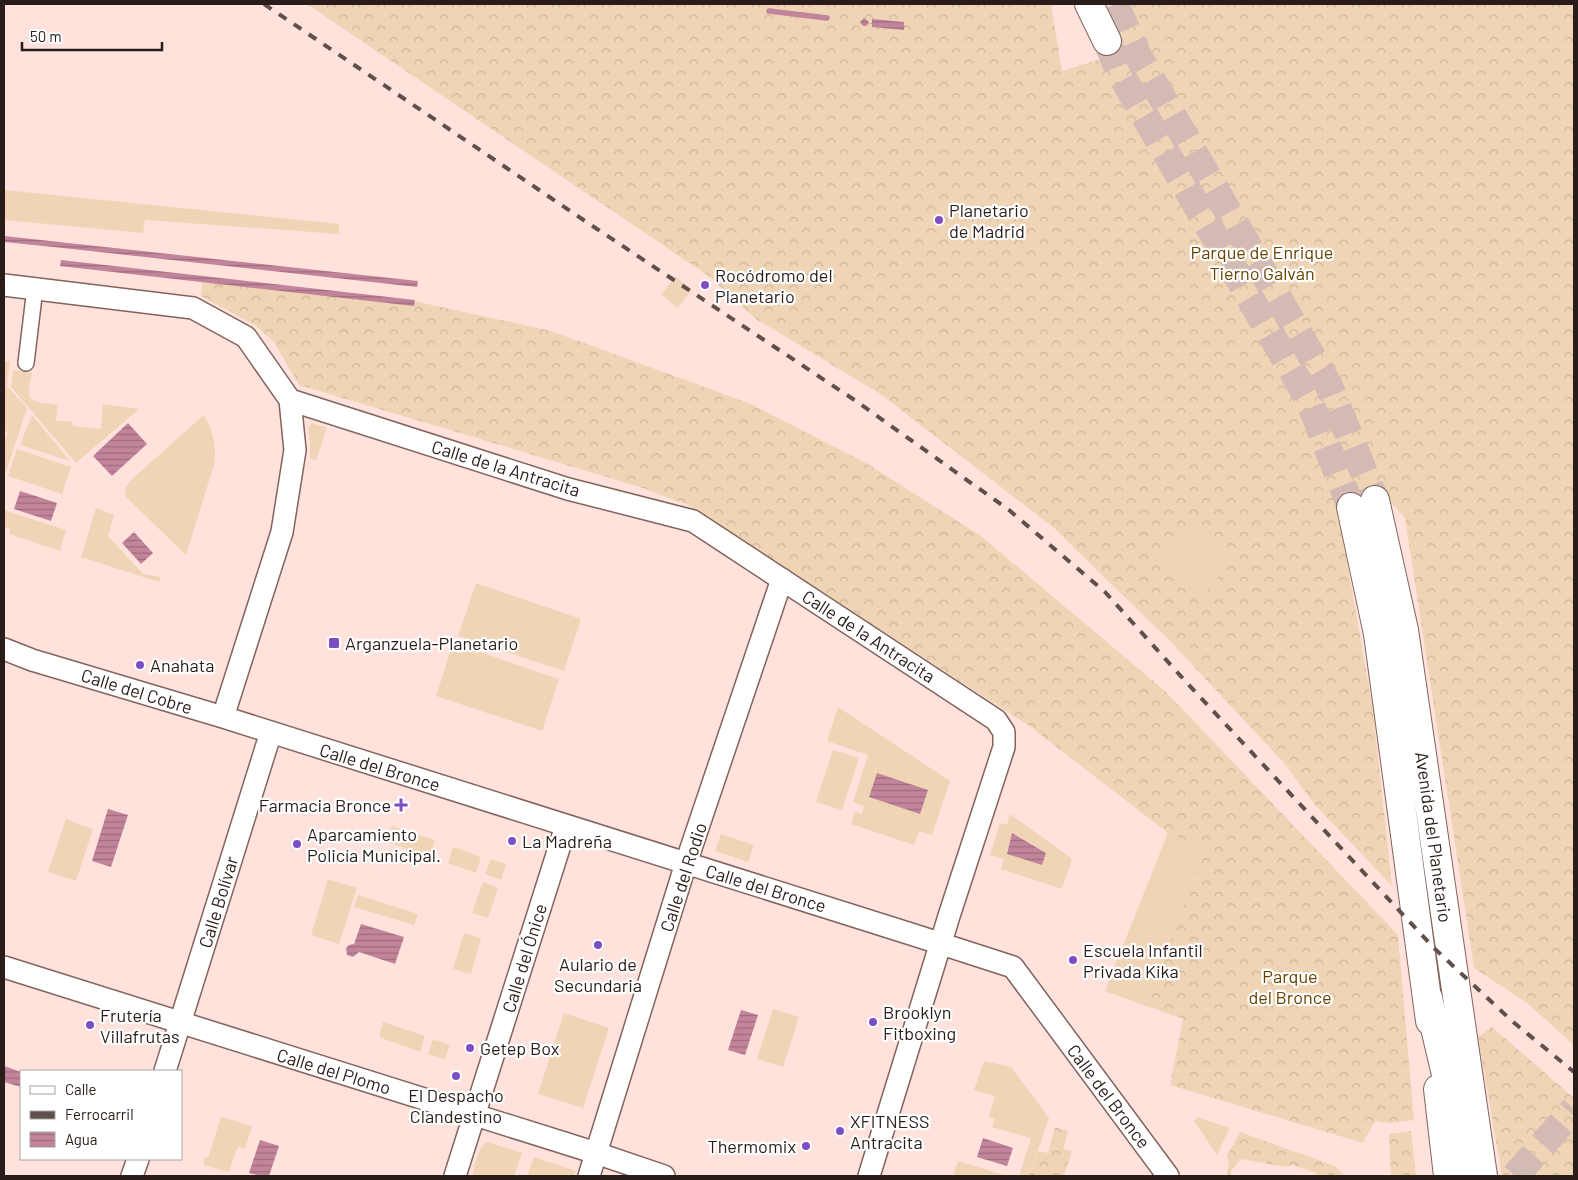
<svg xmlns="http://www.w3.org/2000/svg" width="1578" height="1180" viewBox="0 0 1578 1180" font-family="Barlow,sans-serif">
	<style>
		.forest { fill: url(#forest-crowns) }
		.garden { fill: #efd5b5; fill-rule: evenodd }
		.water { fill: url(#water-rules) }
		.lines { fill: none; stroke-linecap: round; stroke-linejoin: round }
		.stream { stroke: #c2849b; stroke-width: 5.5 }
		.primary-tunnel { stroke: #d3bab4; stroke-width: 28; stroke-dasharray: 28 14; stroke-linecap: butt }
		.motorway-tunnel { stroke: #d3bab4; stroke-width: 28; stroke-dasharray: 28 14; stroke-linecap: butt }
		.pedestrian-casing { stroke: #82645d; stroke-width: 18 }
		.minor-casing { stroke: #82645d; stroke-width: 24 }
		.primary-casing { stroke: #82645d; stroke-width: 30 }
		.motorway-casing { stroke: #82645d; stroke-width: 30 }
		.pedestrian { stroke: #fff; stroke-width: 15 }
		.minor { stroke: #fff; stroke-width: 21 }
		.primary { stroke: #fff; stroke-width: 28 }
		.motorway { stroke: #fff; stroke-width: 28 }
		.rail { stroke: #604f4b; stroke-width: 4; stroke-dasharray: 9 9; stroke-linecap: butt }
		.poi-dot { fill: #7d4dc5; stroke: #fff; stroke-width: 2 }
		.labels { text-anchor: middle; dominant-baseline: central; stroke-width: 4.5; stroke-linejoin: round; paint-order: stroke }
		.poi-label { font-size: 18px; fill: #291c19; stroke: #fff; text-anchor: start }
		.park-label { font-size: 18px; fill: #684200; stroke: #fff }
		.street-label { font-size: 18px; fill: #291c19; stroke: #fff }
	</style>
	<defs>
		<pattern id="forest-crowns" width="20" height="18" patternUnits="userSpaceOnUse" patternTransform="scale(1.25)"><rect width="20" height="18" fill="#efd5b5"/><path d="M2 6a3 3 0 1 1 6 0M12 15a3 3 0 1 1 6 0" fill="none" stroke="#cdb69b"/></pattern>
		<pattern id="water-rules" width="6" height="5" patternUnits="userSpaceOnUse" patternTransform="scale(1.25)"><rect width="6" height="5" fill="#c2849b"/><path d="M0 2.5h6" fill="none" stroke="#9e6b7e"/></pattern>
	</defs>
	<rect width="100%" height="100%" fill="#fee2db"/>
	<!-- forest -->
	<path class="forest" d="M 307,4 L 1051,4 L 1062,71 L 1104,58 L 1114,4 L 1574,4 L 1574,1045 L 1527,1003 L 1474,968 L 1405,518 L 1386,497 L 1338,510 L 1373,710 L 1392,886 L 1316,806 L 1284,763 L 1172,643 L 1054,528 L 882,395 L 756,319 L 710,277 Z
		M 203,276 L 418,302 L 551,331 L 751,404 L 866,463 L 981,536 L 1165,691 L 1398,935 L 1414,1120 L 1389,1123 L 1376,1121 L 1372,1126 L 1363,1143 L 1170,1085 L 1183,1019 L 1105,991 L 1168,833 L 1028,725 L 688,505 L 640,487 L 299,385 L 274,342 L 256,326 L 201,296 Z
		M 1492,1027 L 1574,1098 L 1574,1176 L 1502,1176 L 1478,1037 Z
		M 1055,1127 L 1068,1131 L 1063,1149 L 1072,1151 L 1064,1176 L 1029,1176 L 1038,1151 L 1048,1153 Z
		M 1411,1131 L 1416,1176 L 1391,1176 L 1389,1134 Z
		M 1240,1132 L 1335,1166 L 1345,1176 L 1317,1176 L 1316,1173 L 1292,1165 L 1286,1167 L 1241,1159 L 1232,1170 L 1230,1176 L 1226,1176 L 1229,1164 L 1227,1156 Z"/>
	<!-- garden -->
	<path class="garden" d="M 4,190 L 339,224 L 339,234 L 145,220 L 143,233 L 4,220 Z
		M 676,277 L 692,290 L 677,308 L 661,294 Z
		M 4,361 L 10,361 L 7,386 L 27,408 L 4,478 L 4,439 L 8,434 L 4,430 Z
		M 13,370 L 32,373 C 25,404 29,401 58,405 L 56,421 L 71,421 L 73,426 L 101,429 L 103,404 L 139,409 L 76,463 L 11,387 Z
		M 32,415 L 70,461 L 20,445 Z
		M 204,415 C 213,431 217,447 214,465 L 186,555 L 126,497 L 125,489 L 130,481 Z
		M 312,423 L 327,428 L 316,460 L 311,459 L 310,457 L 310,440 L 308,428 Z
		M 17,449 L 71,467 L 62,494 L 8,476 Z
		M 96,508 L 114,515 L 108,536 L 143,574 L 161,577 L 159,582 L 81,557 Z
		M 4,510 L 66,530 L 60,551 L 9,534 L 11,529 L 4,527 Z
		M 1191,521 L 1234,558 L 1204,594 L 1160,557 Z
		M 476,583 L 581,619 L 564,671 L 458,636 Z
		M 453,643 L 559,679 L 542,731 L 436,696 Z
		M 838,707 L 950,781 L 932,835 L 919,831 L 914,845 L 851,824 L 855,812 L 862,814 L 864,806 L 853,802 L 868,755 L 827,741 Z
		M 833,750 L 859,758 L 842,810 L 816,802 Z
		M 1010,814 L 1072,859 L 1062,889 L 1001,869 L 1004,859 L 990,855 L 1000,823 L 1007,825 ZM 1012,833 L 1013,833 L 1046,853 L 1007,854 Z
		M 66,819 L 93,829 L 76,881 L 48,872 Z
		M 392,826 L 435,840 L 430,856 L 386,842 Z
		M 1168,833 L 1207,848 L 1145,1005 L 1105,991 Z
		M 721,834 L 754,845 L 748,862 L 715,851 Z
		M 453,847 L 481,857 L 476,873 L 448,863 Z
		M 491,859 L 506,864 L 501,880 L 485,874 Z
		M 328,879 L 357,888 L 339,944 L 311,935 Z
		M 483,882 L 498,888 L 488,918 L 472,913 Z
		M 358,895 L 418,914 L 414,925 L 354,907 Z
		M 464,933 L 481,938 L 471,974 L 453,969 Z
		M 773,1009 L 799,1017 L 783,1067 L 757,1059 Z
		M 564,1013 L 609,1028 L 583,1108 L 538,1094 Z
		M 383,1022 L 425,1036 L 420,1052 L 379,1037 Z
		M 433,1039 L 450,1045 L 445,1059 L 428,1054 Z
		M 984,1061 L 1011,1067 L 1049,1118 L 1029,1176 L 1019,1176 L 1031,1138 L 992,1127 L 995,1119 L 989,1117 L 995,1096 L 974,1090 Z
		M 221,1117 L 252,1126 L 245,1149 L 239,1147 L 236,1150 L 229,1172 L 203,1165 L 205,1157 L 208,1158 Z
		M 1197,1117 L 1230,1128 L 1217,1155 L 1194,1121 Z
		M 487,1142 L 522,1153 L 514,1176 L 472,1176 C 475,1166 477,1148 487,1142 Z
		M 534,1157 L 576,1171 L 574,1176 L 527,1176 Z
		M 958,1161 L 1007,1176 L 953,1176 Z"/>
	<!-- water -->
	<path class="water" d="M 864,18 L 867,20 L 869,23 L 872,23 L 872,19 L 904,22 L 904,26 L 908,27 L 904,27 L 904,30 L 872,27 L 872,24 L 869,23 L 866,26 L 863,26 L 860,22 Z
		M 4,236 L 418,281 L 417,287 L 63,248 L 4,242 Z
		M 61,260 L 415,300 L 414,306 L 60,266 Z
		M 128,423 L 147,444 L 112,476 L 93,456 Z
		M 20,491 L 57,503 L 51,521 L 14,509 Z
		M 134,532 L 153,553 L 141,564 L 122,543 Z
		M 877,773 L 928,790 L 920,814 L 869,797 Z
		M 108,809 L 128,815 L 111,867 L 92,861 Z
		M 1012,833 L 1046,853 L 1042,865 L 1007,854 Z
		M 361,924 L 404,937 L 395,964 L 359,952 L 353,957 L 347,955 L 346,948 L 349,945 L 354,944 Z
		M 741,1010 L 758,1015 L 745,1055 L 728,1050 Z
		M 4,1066 L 21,1072 L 21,1087 L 4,1082 Z
		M 983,1138 L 1013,1148 L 1007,1166 L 977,1157 Z
		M 260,1140 L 279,1146 L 269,1176 L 260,1176 L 249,1173 Z"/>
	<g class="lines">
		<!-- stream -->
		<path class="stream" d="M 769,11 L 827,18"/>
		<!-- primary-tunnel -->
		<path class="primary-tunnel" d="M 1115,4 L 1138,56 L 1329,386 L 1375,500
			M 1107,41 L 1120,73 L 1309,400 L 1351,507"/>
		<!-- motorway-tunnel -->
		<path class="motorway-tunnel" d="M 1515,1176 L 1574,1109"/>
		<!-- pedestrian casing -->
		<g class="pedestrian-casing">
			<path id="pedestrian" d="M 26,363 L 35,288"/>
		</g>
		<!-- minor casing -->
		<g class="minor-casing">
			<path id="minor" d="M 4,285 L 193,308 L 246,337 L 290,400 L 295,450 L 282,532 L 223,717
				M 290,400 L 568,489 L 693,521 L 996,720 L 1004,732 L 1004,747 L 949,916 L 869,1176
				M 4,649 L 32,660 L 223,717 L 914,935 L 1013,967 L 1168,1176
				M 4,967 L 596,1153 L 664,1176
				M 165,1071 L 271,732
				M 132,1176 L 138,1159
				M 455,1176 L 566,826
				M 589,1176 L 686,863 L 782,579"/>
		</g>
		<!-- primary casing -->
		<g class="primary-casing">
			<path id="primary" d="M 1089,4 L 1107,41
				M 1375,500 L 1404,630 L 1483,1176
				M 1351,507 L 1378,634 L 1430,1021
				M 1438,1089 L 1448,1176"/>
		</g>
		<!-- motorway casing -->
		<g class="motorway-casing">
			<path id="motorway" d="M 1428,998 L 1452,1100 L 1463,1176"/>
		</g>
		<!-- pedestrian -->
		<use href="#pedestrian" class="pedestrian"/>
		<!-- minor -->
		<use href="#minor" class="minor"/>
		<!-- primary -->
		<use href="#primary" class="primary"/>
		<!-- motorway -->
		<use href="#motorway" class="motorway"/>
		<!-- rail -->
		<path class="rail" d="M 264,4 L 588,223 L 856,401 L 1009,510 L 1105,592 L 1187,683 L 1435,949 L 1512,1021 L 1574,1072"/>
	</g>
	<!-- markers -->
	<g class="poi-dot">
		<circle cx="939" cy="220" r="5"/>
		<circle cx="705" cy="285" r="5"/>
		<rect x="328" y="637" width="12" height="12" rx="2.5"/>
		<circle cx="140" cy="665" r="5"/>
		<path d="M398.5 797.5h5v5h5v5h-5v5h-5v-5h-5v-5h5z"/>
		<circle cx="512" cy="841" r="5"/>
		<circle cx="297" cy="844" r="5"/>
		<circle cx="598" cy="945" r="5"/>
		<circle cx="1073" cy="960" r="5"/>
		<circle cx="873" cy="1022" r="5"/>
		<circle cx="90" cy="1025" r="5"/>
		<circle cx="470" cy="1048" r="5"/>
		<circle cx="456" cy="1076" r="5"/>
		<circle cx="840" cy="1131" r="5"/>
		<circle cx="806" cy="1146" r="5"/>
	</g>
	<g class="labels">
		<!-- poi labels -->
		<g class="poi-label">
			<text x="949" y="210">Planetario<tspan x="949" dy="21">de Madrid</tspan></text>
			<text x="715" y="275">Rocódromo del<tspan x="715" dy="21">Planetario</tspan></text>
			<text x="345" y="643">Arganzuela-Planetario</text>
			<text x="150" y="665">Anahata</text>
			<text x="391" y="805" text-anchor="end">Farmacia Bronce</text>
			<text x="307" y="834">Aparcamiento<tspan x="307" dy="21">Policía Municipal.</tspan></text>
			<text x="522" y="841">La Madreña</text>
			<text x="1083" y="950">Escuela Infantil<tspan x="1083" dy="21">Privada Kika</tspan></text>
			<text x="598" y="964" text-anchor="middle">Aulario de<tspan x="598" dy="21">Secundaria</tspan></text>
			<text x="883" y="1012">Brooklyn<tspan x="883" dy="21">Fitboxing</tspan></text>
			<text x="100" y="1015">Frutería<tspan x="100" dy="21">Villafrutas</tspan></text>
			<text x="480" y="1048">Getep Box</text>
			<text x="456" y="1095" text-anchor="middle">El Despacho<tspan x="456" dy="21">Clandestino</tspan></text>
			<text x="850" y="1121">XFITNESS<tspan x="850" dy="21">Antracita</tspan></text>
			<text x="796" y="1146" text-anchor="end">Thermomix</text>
		</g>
		<!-- park labels -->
		<g class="park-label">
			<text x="1262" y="252">Parque de Enrique<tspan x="1262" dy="21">Tierno Galván</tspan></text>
			<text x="1290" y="976">Parque<tspan x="1290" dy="21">del Bronce</tspan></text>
		</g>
		<!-- street labels -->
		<g class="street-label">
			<text transform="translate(506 468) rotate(17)">Calle de la Antracita</text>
			<text transform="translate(869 636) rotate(33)">Calle de la Antracita</text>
			<text transform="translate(137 691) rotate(17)">Calle del Cobre</text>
			<text transform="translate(380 767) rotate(17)">Calle del Bronce</text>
			<text transform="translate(1434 837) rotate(82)">Avenida del Planetario</text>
			<text transform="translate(683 877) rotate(-72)">Calle del Rodio</text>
			<text transform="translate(766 888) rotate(17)">Calle del Bronce</text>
			<text transform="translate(218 902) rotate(-73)">Calle Bolívar</text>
			<text transform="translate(524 958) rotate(-73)">Calle del Ónice</text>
			<text transform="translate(334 1071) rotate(17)">Calle del Plomo</text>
			<text transform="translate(1109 1096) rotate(53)">Calle del Bronce</text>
		</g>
	</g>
	<!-- border -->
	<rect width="1578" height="1180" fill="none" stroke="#291c19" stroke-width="10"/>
	<!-- legend -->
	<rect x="20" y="1070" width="162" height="90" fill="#ffffff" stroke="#a9a4a3"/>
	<rect x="30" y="1086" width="25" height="8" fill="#ffffff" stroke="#a9a4a3"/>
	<text x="65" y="1095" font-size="15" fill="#291c19">Calle</text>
	<rect x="30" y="1111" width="25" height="8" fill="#604f4b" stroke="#a9a4a3"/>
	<text x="65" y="1120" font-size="15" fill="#291c19">Ferrocarril</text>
	<rect x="30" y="1132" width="25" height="15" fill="url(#water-rules)" stroke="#a9a4a3"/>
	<text x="65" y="1145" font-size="15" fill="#291c19">Agua</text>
	<!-- scale -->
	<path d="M22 42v8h140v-8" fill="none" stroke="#291c19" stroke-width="2.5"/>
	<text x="30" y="42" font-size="15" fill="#291c19" stroke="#ffffff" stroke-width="4" paint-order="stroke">50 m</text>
</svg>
